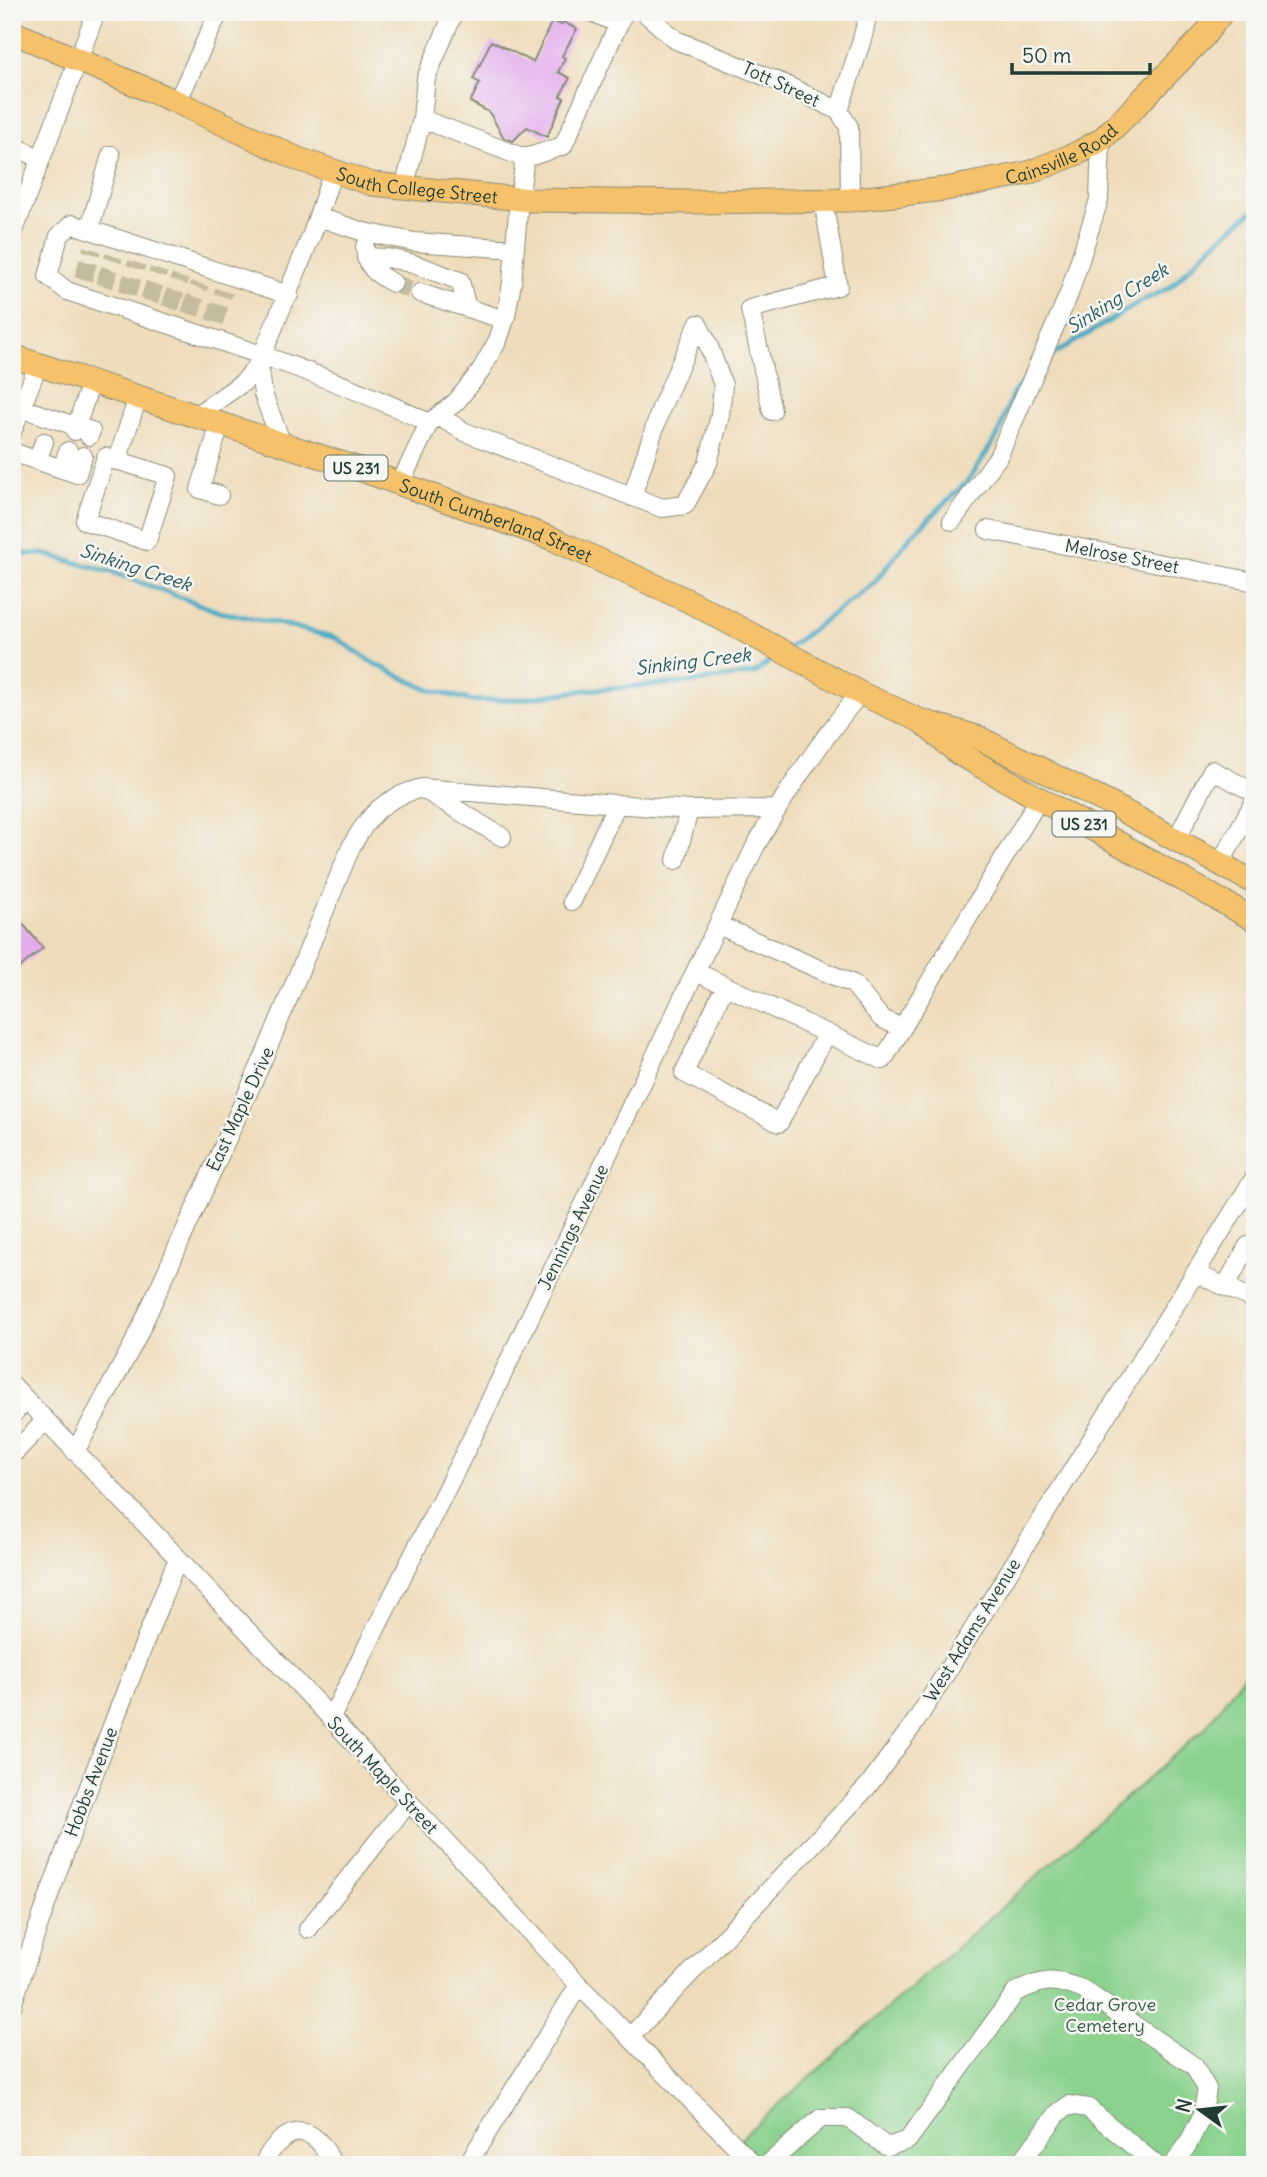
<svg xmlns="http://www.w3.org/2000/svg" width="1267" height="2177" viewBox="0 0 1267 2177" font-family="Delius,sans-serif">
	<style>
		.green { fill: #8ad28d; stroke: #548860; stroke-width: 2 }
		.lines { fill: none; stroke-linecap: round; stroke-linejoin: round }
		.stream { stroke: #43a9c3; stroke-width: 5 }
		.building { fill: #e3abed }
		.minor-tunnel { stroke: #c5bc9f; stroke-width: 18; stroke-dasharray: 18 9; stroke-linecap: butt }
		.minor-casing { stroke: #878c77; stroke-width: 20 }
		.major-casing { stroke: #878c77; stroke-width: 25 }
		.minor { stroke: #fff; stroke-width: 18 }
		.major { stroke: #f5c16b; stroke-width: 23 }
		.labels { text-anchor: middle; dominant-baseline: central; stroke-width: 5; stroke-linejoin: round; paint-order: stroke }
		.shield { fill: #f6f6f2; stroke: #60746d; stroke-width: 2 }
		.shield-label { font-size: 16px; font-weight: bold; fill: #1f3d34 }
		.street-label { font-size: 18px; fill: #1f3d34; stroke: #f6f6f2 }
		.park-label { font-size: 18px; fill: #345b46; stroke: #f6f6f2 }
		.water-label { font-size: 19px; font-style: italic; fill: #2a5d5f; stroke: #f6f6f2 }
	</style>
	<rect width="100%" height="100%" fill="#f6f6f2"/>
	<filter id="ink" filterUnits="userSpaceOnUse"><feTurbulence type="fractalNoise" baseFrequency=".0143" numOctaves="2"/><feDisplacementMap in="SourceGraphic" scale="14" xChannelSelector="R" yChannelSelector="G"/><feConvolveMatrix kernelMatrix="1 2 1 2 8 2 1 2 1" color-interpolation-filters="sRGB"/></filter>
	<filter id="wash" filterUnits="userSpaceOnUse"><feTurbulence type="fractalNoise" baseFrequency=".00686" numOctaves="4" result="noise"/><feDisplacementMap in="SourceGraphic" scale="28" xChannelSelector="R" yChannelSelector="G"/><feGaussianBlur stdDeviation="1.57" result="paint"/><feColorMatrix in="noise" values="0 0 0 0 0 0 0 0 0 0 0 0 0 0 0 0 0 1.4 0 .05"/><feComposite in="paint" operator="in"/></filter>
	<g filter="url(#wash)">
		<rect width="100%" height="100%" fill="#efdcba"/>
		<!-- green -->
		<path class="green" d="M 1255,1659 L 1255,2165 L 755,2165 L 734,2144 L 1205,1728 Z"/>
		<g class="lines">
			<!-- stream -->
			<path class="stream" d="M 1048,358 L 1140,302 L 1169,288 L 1211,246 L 1255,209
				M 12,554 L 44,554 L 115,573 L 220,612 L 282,624 L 336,638 L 375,664 L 427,689 L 473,701 L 521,699 L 586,690 L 695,682 L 755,673 L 778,655
				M 789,647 L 874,583 L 911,536 L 968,481 L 998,435 L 1012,395 L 1024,381"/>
		</g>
		<g id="blocks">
			<!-- building -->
			<path class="building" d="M 552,21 L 561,25 L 563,22 L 577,29 L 562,56 L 565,58 L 558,72 L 570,78 L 560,96 L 564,98 L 547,137 L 527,127 L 513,141 L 504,138 L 489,112 L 470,102 L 480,83 L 473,79 L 491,41 L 533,62 Z
				M 12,911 L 43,948 L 12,974 Z"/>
		</g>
	</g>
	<g filter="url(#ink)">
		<use href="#blocks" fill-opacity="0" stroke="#878c77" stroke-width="2"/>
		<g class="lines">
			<!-- minor-tunnel -->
			<path class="minor-tunnel" d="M 83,279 L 92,249
				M 393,283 L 420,293
				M 104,286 L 114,256
				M 127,294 L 137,263
				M 149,301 L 159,270
				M 170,308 L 180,277
				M 190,314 L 200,284
				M 214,322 L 224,291"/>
			<!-- minor casing -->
			<g class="minor-casing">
				<path id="minor" d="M 592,12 L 619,24
					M 644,12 L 676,40 L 784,84 L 839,111 L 849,127 L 850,200
					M 177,102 L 219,12
					M 839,111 L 863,36 L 868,12
					M 422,119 L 426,78 L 454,12
					M 12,145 L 41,159
					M 525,158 L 563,146 L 624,12
					M 318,217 L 364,232 L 414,242 L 515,249
					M 89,230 L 111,155
					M 12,236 L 96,12
					M 365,247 C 366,267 376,274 393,283
					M 366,258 C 399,255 429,270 460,281 L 467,308
					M 420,293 L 505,320
					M 289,295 L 72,224 L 59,236 L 48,276 L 67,291 C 189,332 314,367 429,423
					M 21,408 L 91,431 L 89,436
					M 772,411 L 750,309 L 838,286 L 823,200
					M 195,416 L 245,381 L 259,363
					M 438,416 L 465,432 L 662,508 L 685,505 L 708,463 L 720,415 L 723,385 L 708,344 L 698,324 L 661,408 L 632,497
					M 75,431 L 91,382
					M 12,432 L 38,365
					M 282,444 L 263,394 L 259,363 L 312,234 L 333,171
					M 12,452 L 77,474 L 83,456
					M 106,457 L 168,476 L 147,541 L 85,521 Z
					M 37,461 L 44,442
					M 117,461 L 138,397
					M 62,468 L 68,451
					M 400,484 L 429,423 L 456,402 L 480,372 L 498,340 L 506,316 L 512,283 L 519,200 L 525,158 L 422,119 L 404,188
					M 219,495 L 200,489 L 220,424
					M 952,521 L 998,457 L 1069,294 L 1099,200 L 1101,140
					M 988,530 L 1255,582
					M 425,790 L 502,837
					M 1176,840 L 1212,770 L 1255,793
					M 676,860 L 689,810 L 776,809
					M 1220,864 L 1255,800
					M 572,901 L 617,804
					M 718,925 L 853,984 L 881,1018 L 901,1028
					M 696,972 L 883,1060 L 1039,799
					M 725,986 L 684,1073 L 779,1123 L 827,1033
					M 1195,1273 L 1255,1300
					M 1225,1287 L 1248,1246
					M 12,1385 L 331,1718 L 579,1985 L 754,2165
					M 12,1415 L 26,1400
					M 75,1452 L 135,1341 L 264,1057 L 351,847 C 369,814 385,797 422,788 L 689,810
					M 12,1455 L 45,1421
					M 331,1718 L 475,1432 L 755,847 C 787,790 819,743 860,693
					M 308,1929 L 408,1803
					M 12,2006 C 60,1855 119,1708 177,1560
					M 630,2037 L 868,1786 L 916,1721 L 1255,1177
					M 263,2165 C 280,2129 310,2117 330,2159 L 327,2165
					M 467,2165 L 579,1985
					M 767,2165 L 821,2118 L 848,2118 L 887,2147 L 908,2140 L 1016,1992 C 1044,1979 1053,1978 1082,1989 L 1194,2066 L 1207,2089 L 1202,2116 L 1188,2144 L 1173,2165
					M 1019,2165 L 1058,2113 L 1069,2105 L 1088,2108 L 1156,2165"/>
			</g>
			<!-- major casing -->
			<g class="major-casing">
				<g id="major">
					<path id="s1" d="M 12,32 L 177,102 L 298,159 L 372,184 L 530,200 L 692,202 L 850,200 L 945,189 L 1028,173 L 1078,153 L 1101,140 L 1129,113 L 1204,36 L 1222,12"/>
					<path id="s2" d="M 12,356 L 359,469 L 553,539 L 691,602 L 860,693 L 919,720 L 977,737 L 1120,809 L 1255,883"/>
					<path d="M 924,724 L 958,753 L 1255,920"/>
				</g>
			</g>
			<!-- minor -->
			<use href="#minor" class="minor"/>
			<!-- major -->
			<use href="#major" class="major"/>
		</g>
	</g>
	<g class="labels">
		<!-- shield labels -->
		<g class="shield">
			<rect x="324.5" y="455.5" width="63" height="25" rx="5"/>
			<rect x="1052.5" y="811.5" width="63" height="25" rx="5"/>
		</g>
		<g class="shield-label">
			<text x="356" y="468">US 231</text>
			<text x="1084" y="824">US 231</text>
		</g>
		<!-- street labels -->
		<g class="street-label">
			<text transform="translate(781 84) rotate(25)">Tott Street</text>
			<text stroke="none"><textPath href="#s1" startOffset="1088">Cainsville Road</textPath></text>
			<text stroke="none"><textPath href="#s1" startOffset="436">South College Street</textPath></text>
			<text stroke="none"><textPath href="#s2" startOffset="511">South Cumberland Street</textPath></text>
			<text transform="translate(1122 556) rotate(11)">Melrose Street</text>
			<text transform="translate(240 1109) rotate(-65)">East Maple Drive</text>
			<text transform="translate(573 1227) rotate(-64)">Jennings Avenue</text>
			<text transform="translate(972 1630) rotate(-58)">West Adams Avenue</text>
			<text transform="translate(383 1775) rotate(47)">South Maple Street</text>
			<text transform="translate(91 1782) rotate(-69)">Hobbs Avenue</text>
		</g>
		<!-- park labels -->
		<g class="park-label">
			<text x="1105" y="2004">Cedar Grove<tspan x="1105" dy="21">Cemetery</tspan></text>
		</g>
		<!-- water labels -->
		<g class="water-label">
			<text transform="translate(1117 298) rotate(-32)">Sinking Creek</text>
			<text transform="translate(136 567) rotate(18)">Sinking Creek</text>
			<text transform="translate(693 661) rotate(-7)">Sinking Creek</text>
		</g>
	</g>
	<!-- margin -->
	<rect width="1267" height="2177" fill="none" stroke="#f6f6f2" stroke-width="42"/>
	<!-- north arrow -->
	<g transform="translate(1200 2110) rotate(285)" stroke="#f6f6f2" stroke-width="5" paint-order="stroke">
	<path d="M0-5L12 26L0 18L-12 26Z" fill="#1f3d34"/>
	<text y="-10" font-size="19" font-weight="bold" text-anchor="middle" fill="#1f3d34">N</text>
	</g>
	<!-- scale -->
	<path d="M1012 63v10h138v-10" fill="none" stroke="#1f3d34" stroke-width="3.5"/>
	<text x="1022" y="63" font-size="21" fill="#1f3d34" stroke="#f6f6f2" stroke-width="5" paint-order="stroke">50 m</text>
</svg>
